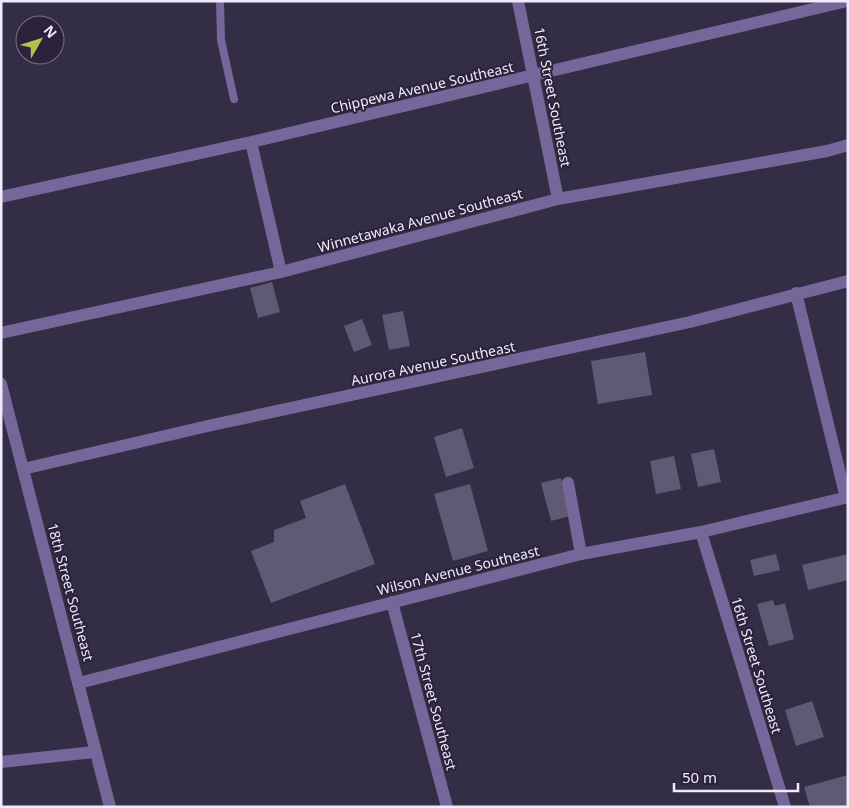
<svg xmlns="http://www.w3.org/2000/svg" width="849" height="808" viewBox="0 0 849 808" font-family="'Noto Sans',sans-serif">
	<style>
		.building { fill: #605975 }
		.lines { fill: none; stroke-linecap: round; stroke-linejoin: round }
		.lane { stroke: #756799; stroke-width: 8 }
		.street { stroke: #756799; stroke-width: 12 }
		.labels { text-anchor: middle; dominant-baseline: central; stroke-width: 4; stroke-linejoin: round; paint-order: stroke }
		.street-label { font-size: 14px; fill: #efebfc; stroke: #2a233b }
	</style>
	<rect width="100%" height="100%" fill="#342d46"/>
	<!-- building -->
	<path class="building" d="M 272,282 L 280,312 L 258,318 L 250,288 Z
		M 403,311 L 410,346 L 389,350 L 382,315 Z
		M 362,319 L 372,345 L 354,352 L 344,326 Z
		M 645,352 L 652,395 L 598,404 L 591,361 Z
		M 462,428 L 474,468 L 446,477 L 434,437 Z
		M 714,449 L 721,482 L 698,487 L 691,454 Z
		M 674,456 L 681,489 L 656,494 L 650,461 Z
		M 561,478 L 570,516 L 551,521 L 541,483 Z
		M 345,484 L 375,564 L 271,603 L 251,551 L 274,542 L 274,530 L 306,518 L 300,501 Z
		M 470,484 L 488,551 L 453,561 L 434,494 Z
		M 776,554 L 780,570 L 754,576 L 750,560 Z
		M 848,554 L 848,580 L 808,590 L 802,565 Z
		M 773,600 L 775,606 L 785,603 L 794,639 L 769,646 L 757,604 Z
		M 812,701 L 824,737 L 796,746 L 785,710 Z
		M 848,775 L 848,807 L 810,807 L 804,787 Z"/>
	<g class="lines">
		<!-- lane -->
		<path class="lane" d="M 220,1 L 221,40 L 234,99"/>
		<!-- street -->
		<path class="street" d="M 518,1 L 558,199
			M 251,142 L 281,272
			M 1,197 L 251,142 L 847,1
			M 796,293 L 846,498
			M 1,333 L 281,272 L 558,199 L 827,151 L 848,145
			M 1,384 L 110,807
			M 23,469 L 212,425 L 690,322 L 848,281
			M 568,483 L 581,554
			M 701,532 L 785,807
			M 392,602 L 447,807
			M 79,683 L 581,554 L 701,532 L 848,497
			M 1,762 L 94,752"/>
	</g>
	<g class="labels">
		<!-- street labels -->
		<g class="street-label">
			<text transform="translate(422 87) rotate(-13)">Chippewa Avenue Southeast</text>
			<text transform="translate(553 97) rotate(79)">16th Street Southeast</text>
			<text transform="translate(420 220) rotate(-15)">Winnetawaka Avenue Southeast</text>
			<text transform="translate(433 363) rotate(-12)">Aurora Avenue Southeast</text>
			<text transform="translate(458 570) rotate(-14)">Wilson Avenue Southeast</text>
			<text transform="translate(71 592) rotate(75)">18th Street Southeast</text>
			<text transform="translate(757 665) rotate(73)">16th Street Southeast</text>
			<text transform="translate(434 701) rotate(75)">17th Street Southeast</text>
		</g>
	</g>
	<!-- border -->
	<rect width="849" height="808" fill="none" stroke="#efebfc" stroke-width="5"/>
	<!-- north arrow -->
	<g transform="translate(40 40) rotate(51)"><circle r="24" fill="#2a233b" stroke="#797388"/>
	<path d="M0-4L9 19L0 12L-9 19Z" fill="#b2c34c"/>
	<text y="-8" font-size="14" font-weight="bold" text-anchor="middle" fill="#efebfc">N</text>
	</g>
	<!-- scale -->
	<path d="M674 783v8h124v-8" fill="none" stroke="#efebfc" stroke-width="2.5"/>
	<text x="682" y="783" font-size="15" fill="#efebfc" stroke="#2a233b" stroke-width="4" paint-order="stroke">50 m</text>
</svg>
